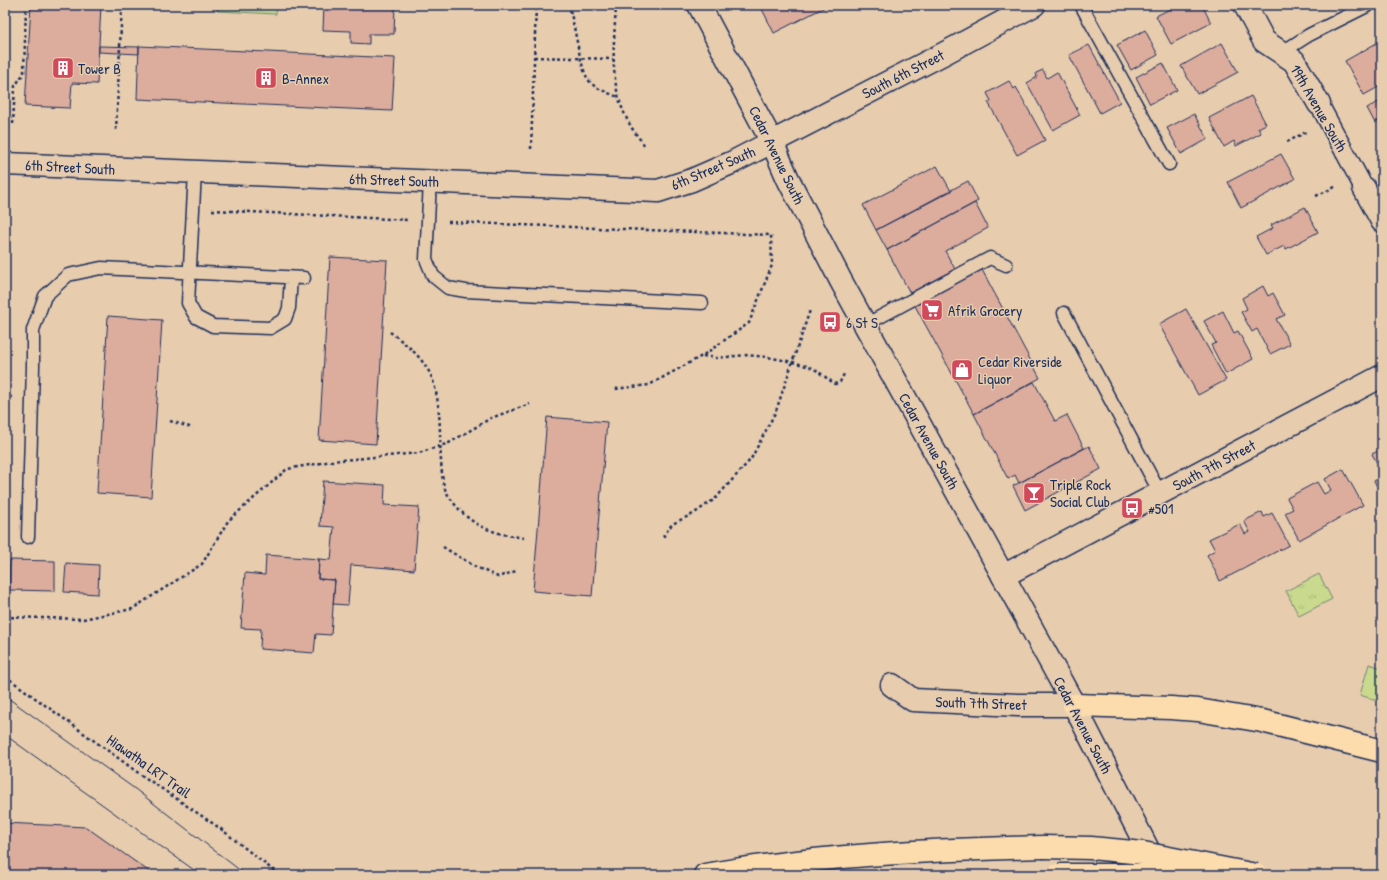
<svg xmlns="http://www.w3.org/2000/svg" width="1387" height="880" viewBox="0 0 1387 880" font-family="'Patrick Hand',sans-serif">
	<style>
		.grass { fill: url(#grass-tufts); stroke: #728476 }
		.garden { fill: #c9d98d; stroke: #728476 }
		.building { fill: #dcac9c; stroke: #1b2f5e }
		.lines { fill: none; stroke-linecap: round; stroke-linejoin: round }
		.service-casing { stroke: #1b2f5e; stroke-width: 15 }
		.pedestrian-casing { stroke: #1b2f5e; stroke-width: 21 }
		.minor-casing { stroke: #1b2f5e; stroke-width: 25 }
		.secondary-casing { stroke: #1b2f5e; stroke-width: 25 }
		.motorway-casing { stroke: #1b2f5e; stroke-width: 25 }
		.path { stroke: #1b2f5e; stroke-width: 2.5; stroke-dasharray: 3 3; stroke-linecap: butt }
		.service { stroke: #e7ccae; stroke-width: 12 }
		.pedestrian { stroke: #e7ccae; stroke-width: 18 }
		.minor { stroke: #e7ccae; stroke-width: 22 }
		.secondary { stroke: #e7ccae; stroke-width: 22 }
		.motorway { stroke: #fcdcac; stroke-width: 22 }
		.tram { stroke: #1b2f5e; stroke-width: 1 }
		.motorway-bridge-casing { stroke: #1b2f5e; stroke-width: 25; stroke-linecap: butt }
		.motorway-bridge { stroke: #fcdcac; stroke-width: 22 }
		.labels { text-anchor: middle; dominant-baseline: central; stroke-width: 3; stroke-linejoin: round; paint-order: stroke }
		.poi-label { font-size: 15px; fill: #1b2f5e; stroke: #e7ccae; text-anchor: start }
		.street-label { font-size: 15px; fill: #1b2f5e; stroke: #e7ccae }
	</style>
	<defs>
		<pattern id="grass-tufts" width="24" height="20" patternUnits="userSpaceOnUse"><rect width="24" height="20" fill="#c9d98d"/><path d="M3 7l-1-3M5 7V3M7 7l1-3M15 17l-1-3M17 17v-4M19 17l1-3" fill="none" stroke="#acbb7c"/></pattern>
	</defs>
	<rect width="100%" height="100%" fill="#e7ccae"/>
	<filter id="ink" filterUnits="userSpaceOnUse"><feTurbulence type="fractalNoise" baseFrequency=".025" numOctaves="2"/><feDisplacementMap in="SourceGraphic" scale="8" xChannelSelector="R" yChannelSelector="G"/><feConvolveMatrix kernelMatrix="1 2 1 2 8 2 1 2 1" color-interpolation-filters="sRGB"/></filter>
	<g filter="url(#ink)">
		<!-- grass -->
		<path class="grass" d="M 218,5 L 277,5 L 276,14 L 217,11 Z
			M 1319,574 L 1332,599 L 1299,616 L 1286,591 Z"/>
		<!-- garden -->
		<path class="garden" d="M 1369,664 L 1382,668 L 1382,702 L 1360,695 Z"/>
		<!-- building -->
		<path class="building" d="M 31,5 L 101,5 L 97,84 L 72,83 L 70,108 L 25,106 Z
			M 324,5 L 395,5 L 394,34 L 369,34 L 369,44 L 351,43 L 351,31 L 323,30 Z
			M 760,5 L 829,5 L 774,33 Z
			M 1178,5 L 1202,5 L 1211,23 L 1171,44 L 1156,16 Z
			M 1145,30 L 1158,55 L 1131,70 L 1117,45 Z
			M 1382,40 L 1382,85 L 1364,95 L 1345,61 Z
			M 1222,43 L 1238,72 L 1197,94 L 1181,66 Z
			M 1089,45 L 1120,102 L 1100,113 L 1069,55 Z
			M 99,46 L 139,47 L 139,54 L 99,52 Z
			M 139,46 L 395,58 L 392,111 L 137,99 Z
			M 1163,63 L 1177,90 L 1150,104 L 1136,77 Z
			M 1043,70 L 1047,78 L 1057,72 L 1080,115 L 1053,130 L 1027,83 L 1037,77 L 1036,73 Z
			M 1009,81 L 1014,89 L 1016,87 L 1045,140 L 1017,155 L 988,102 L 991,101 L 987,93 Z
			M 1251,96 L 1266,124 L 1258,128 L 1261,133 L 1236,146 L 1234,141 L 1224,147 L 1209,118 Z
			M 1382,100 L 1382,127 L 1378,121 L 1375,123 L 1367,108 Z
			M 1194,114 L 1208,139 L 1181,154 L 1167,128 Z
			M 1281,154 L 1295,179 L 1241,208 L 1228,182 Z
			M 937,166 L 951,191 L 876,230 L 863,205 Z
			M 968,181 L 978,201 L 887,250 L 876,230 Z
			M 975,203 L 988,228 L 945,251 L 955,269 L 910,293 L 887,250 Z
			M 1305,207 L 1318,232 L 1286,249 L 1284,246 L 1266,255 L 1256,237 L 1273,228 L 1271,225 Z
			M 330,257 L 387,260 L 376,444 L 319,440 Z
			M 981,268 L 1040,378 L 974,414 L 914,304 Z
			M 1263,286 L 1268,296 L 1273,293 L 1285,315 L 1276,319 L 1290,344 L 1270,354 L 1257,329 L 1252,332 L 1241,312 L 1247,309 L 1242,298 Z
			M 1186,309 L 1226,380 L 1198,395 L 1159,324 Z
			M 1223,311 L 1234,333 L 1238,331 L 1253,359 L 1226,374 L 1211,345 L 1216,343 L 1204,321 Z
			M 108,316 L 162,320 L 151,497 L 97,493 Z
			M 1034,382 L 1055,421 L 1067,415 L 1084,448 L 1019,483 L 1015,475 L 1008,479 L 974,414 Z
			M 547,417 L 607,422 L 592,596 L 533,591 Z
			M 1089,446 L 1101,469 L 1025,510 L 1013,486 Z
			M 1382,449 L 1382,472 L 1372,454 Z
			M 1343,469 L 1363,505 L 1299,540 L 1285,513 L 1293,509 L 1287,498 L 1317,482 L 1324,494 L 1331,490 L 1325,479 Z
			M 1382,477 L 1382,495 L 1374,481 Z
			M 323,481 L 385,485 L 384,505 L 419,507 L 414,570 L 351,565 L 348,605 L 333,604 L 335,580 L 318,579 L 319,559 L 331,560 L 334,527 L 320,526 Z
			M 1262,512 L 1264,517 L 1272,513 L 1289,545 L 1220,581 L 1207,555 L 1215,550 L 1209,539 L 1240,524 L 1245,534 L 1250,532 L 1244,521 Z
			M 266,555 L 319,559 L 318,579 L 335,580 L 331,635 L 316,634 L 314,653 L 260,649 L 261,629 L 241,628 L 245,573 L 265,575 Z
			M 10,560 L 55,561 L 55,591 L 9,590 Z
			M 66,563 L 99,565 L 98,594 L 64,592 Z
			M 5,823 L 86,827 L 154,875 L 5,875 Z"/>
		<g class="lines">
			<!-- service casing -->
			<g class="service-casing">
				<path id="service" d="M 1081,5 L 1169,164
					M 1281,53 L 1309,35 L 1369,5
					M 195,172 L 188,303 L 196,317 L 213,326 L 270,328 L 285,319 L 289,308 L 291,278
					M 430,182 L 426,259 L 433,276 L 448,288 L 466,291 L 702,303
					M 1064,313 L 1160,493
					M 865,325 L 990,258 L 1006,265
					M 28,537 L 33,367 L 33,330 L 45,296 L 68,275 L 101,268 L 304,278"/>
			</g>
			<!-- pedestrian casing -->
			<g class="pedestrian-casing">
				<path id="pedestrian" d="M 1319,104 L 1364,188"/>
			</g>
			<!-- minor casing -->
			<g class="minor-casing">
				<path id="minor" d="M 1245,5 L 1264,41 L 1294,61 L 1319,104
					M 5,164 L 658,191 L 692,180 L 731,163 L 943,54 L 1034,5
					M 1364,188 L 1382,221
					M 1003,576 L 1382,376
					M 892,685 L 913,700 L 1018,705 L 1074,705"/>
			</g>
			<!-- secondary casing -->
			<g class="secondary-casing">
				<path id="secondary" d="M 699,5 L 772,142 L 788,179 L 841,281 L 1074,705 L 1158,869"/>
			</g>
			<!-- motorway casing -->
			<g class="motorway-casing">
				<path id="motorway" d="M 1074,705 L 1171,708 L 1198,710 L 1262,721 L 1382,751
					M 705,875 C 818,855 929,850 1043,847"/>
			</g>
			<!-- path -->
			<path class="path" d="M 568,5 C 576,24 579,72 591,83 C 598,90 609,93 618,97
				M 616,5 C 614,47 608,84 629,123 C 633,131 640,139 645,146
				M 534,57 L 613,59
				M 13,124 L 15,86 L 24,73 L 26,5
				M 116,130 L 122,5
				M 1287,142 L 1308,131
				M 531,149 L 536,5
				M 1316,196 L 1337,186
				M 212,210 L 409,220
				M 448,222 L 771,235 L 772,265 L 749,323 L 702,356 L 649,385 L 615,389
				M 390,332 C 408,345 428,362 434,384 C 443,416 438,449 443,481 C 444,490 448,495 453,502 C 473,528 493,533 524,538
				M 703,356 L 717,358 L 746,355 L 767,357 L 793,362 L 813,368 L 835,384 L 840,382 L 844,374
				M 5,396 L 12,397
				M 170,421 L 193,428
				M 663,537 L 672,524 L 693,514 L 715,499 L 751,459 L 776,411 L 810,310
				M 443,547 L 476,567 L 498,577 L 516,571
				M 5,617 L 83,619 L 132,609 L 202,564 L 228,521 L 287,469 L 332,461 L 419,453 L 449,443 L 491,418 L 530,404
				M 5,676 L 140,774 L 221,829 L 279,875"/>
			<!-- service -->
			<use href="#service" class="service"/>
			<!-- pedestrian -->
			<use href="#pedestrian" class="pedestrian"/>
			<!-- minor -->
			<use href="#minor" class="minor"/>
			<!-- secondary -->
			<use href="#secondary" class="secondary"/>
			<!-- motorway -->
			<use href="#motorway" class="motorway"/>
			<!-- tram -->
			<path class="tram" d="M 5,696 L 135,789 L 246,875
				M 5,735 L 201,875"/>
			<!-- motorway-bridge casing -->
			<g class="motorway-bridge-casing">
				<path id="motorway-bridge" d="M 1043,847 L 1091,848 L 1143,853 L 1256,875
					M 1058,875 L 1205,875"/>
			</g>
			<!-- motorway-bridge -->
			<use href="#motorway-bridge" class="motorway-bridge"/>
		</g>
	</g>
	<!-- icons -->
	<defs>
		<g id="building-square" transform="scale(1.15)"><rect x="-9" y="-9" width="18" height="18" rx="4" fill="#d1495b" stroke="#e7ccae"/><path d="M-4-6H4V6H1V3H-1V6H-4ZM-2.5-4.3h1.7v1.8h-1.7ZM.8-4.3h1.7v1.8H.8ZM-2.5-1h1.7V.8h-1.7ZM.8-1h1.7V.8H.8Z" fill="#fff"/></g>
		<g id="supermarket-square" transform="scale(1.15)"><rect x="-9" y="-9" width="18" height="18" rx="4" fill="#d1495b" stroke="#e7ccae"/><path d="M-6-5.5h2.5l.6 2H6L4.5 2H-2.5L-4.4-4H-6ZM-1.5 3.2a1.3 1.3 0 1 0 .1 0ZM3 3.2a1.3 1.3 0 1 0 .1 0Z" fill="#fff"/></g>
		<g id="bus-square" transform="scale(1.15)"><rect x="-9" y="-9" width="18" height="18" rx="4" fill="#d1495b" stroke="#e7ccae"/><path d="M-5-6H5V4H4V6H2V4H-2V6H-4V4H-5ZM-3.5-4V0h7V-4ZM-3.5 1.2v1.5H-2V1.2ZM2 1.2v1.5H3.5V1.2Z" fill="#fff"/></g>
		<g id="shop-square" transform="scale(1.15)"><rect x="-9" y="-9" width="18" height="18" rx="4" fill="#d1495b" stroke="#e7ccae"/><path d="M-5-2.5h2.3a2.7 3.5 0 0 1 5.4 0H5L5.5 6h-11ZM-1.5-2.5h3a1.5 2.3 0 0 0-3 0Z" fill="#fff"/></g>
		<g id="bar-square" transform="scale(1.15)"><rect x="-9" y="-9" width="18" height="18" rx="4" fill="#d1495b" stroke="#e7ccae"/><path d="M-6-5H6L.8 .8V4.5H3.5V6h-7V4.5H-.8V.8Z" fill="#fff"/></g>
	</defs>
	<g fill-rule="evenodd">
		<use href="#building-square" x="63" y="68"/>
		<use href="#building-square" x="266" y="78"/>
		<use href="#supermarket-square" x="932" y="310"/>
		<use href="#bus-square" x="830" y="322"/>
		<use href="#shop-square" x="962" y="370"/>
		<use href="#bar-square" x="1034" y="493"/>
		<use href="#bus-square" x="1132" y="508"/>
	</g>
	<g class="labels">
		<!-- poi labels -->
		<g class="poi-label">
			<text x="78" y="68">Tower B</text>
			<text x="282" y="78">B-Annex</text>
			<text x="948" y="310">Afrik Grocery</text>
			<text x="846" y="322">6 St S</text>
			<text x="978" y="361">Cedar Riverside<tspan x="978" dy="17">Liquor</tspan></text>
			<text x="1050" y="484">Triple Rock<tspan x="1050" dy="17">Social Club</tspan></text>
			<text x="1148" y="508">#501</text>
		</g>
		<!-- street labels -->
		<g class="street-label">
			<text transform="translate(903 74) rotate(-27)">South 6th Street</text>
			<text transform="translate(1319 108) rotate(60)">19th Avenue South</text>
			<text transform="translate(777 155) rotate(64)">Cedar Avenue South</text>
			<text transform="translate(70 167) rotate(3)">6th Street South</text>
			<text transform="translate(713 168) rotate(-23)">6th Street South</text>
			<text transform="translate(394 180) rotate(2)">6th Street South</text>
			<text transform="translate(929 441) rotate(61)">Cedar Avenue South</text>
			<text transform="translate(1214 465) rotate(-28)">South 7th Street</text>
			<text transform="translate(981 703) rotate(2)">South 7th Street</text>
			<text transform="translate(1083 725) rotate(62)">Cedar Avenue South</text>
			<text transform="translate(149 766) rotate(35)">Hiawatha LRT Trail</text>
		</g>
	</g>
	<!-- margin -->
	<rect width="1387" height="880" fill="none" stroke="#e7ccae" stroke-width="20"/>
	<rect x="10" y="10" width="1367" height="860" fill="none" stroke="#1b2f5e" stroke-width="1.5" filter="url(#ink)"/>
</svg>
